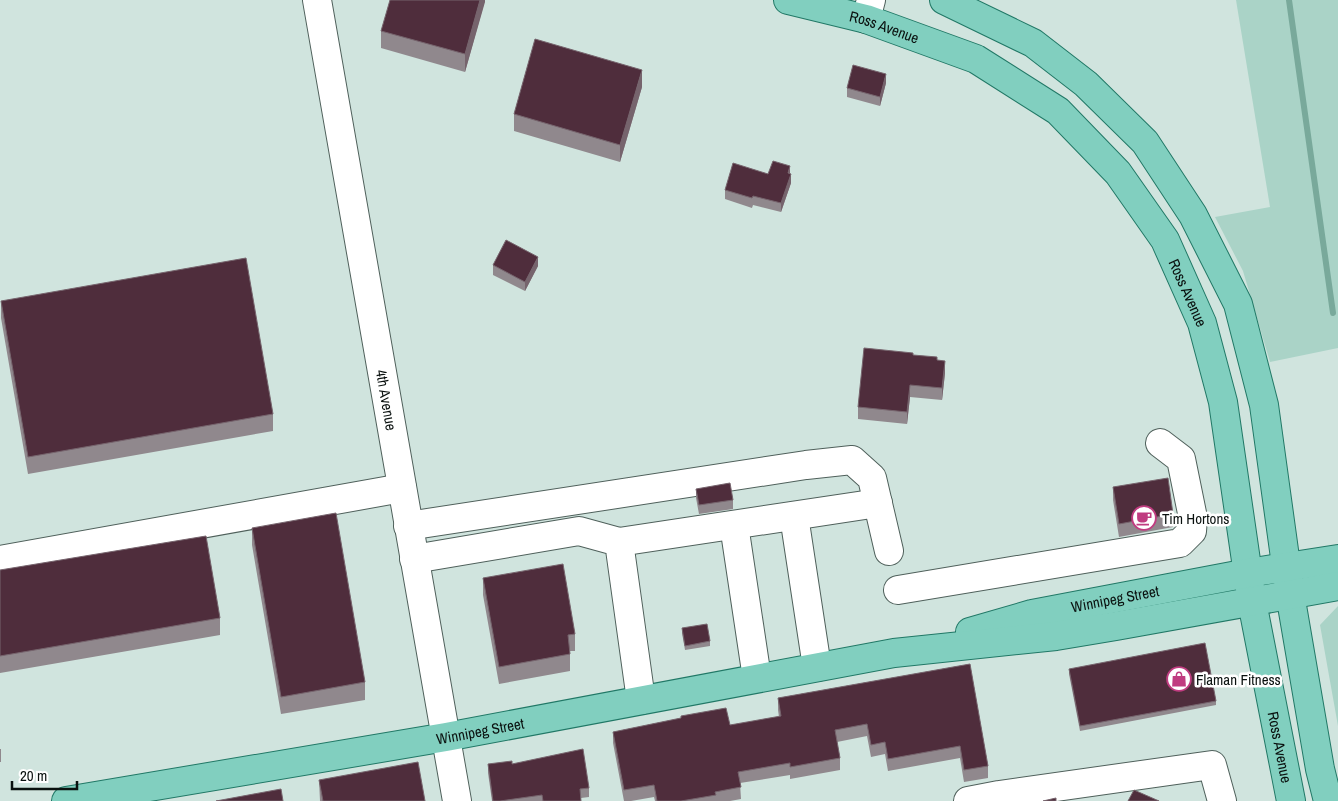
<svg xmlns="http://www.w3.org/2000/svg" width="1338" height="801" viewBox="0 0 1338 801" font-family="'Archivo Narrow',sans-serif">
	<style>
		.green { fill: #aad3c7 }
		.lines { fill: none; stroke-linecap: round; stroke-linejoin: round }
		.stream { stroke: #79a99b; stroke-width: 6 }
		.minor-casing { stroke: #4f605b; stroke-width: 30 }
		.major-casing { stroke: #217866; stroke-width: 30 }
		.minor { stroke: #fff; stroke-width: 28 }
		.major { stroke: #81cfbf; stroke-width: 28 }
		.wall { fill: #90888d }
		.shaded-wall { fill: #76646d }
		.building { fill: #4f2d3c; stroke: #76646d }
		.labels { text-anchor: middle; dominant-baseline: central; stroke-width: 5; stroke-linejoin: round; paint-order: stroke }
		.street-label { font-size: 15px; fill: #0a110f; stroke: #fff }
		.poi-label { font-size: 15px; fill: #0a110f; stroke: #fff; text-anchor: start }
	</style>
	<rect width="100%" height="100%" fill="#d0e4de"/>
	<!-- green -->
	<path class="green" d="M 1236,0 L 1338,0 L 1338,348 L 1270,362 L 1243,271 L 1215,217 L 1270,207 Z
		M 1338,606 L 1338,726 L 1320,625 Z"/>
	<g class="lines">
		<!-- stream -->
		<path class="stream" d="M 1289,0 L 1333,313"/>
		<!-- minor casing -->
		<g class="minor-casing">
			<g id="minor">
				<path id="s1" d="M 317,0 L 457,801"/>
				<path d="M 866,19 L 871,0"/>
				<path d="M 794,516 L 817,667"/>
				<path d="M 734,525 L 757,678"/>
				<path d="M 408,526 L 806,465 L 852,460 L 872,478 L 889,551"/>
				<path d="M 619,542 L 878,503"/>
				<path d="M 414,559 L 579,531 L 619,542 L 641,700"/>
				<path d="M 0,560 L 402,488"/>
				<path d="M 898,590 L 1180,543 L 1192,531 L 1193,518 L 1181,459 L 1160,443"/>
				<path d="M 968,801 L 999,795 L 1212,765 L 1222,801"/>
			</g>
		</g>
		<!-- major casing -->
		<g class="major-casing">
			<g id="major">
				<path id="s2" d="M 788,0 L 866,19 L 976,59 L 1058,111 L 1118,173 L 1165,240 L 1202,323 L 1223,402 L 1252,602 L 1291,801"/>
				<path d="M 944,0 L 1033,43 L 1086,84 L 1145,142 L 1193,215 L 1238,304 L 1264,405 L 1290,594 L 1320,769 L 1328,801"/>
				<path id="s3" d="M 970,632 L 1032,614 L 1248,573 L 1338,559"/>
				<path id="s4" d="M 66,801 L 446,737 L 894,653 L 1056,636 L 1116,626 L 1338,586"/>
			</g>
		</g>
		<!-- minor -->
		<use href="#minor" class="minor"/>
		<!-- major -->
		<use href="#major" class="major"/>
	</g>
	<!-- wall -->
	<path class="wall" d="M 485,0 L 465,72 L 381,48 L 381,31 Z
		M 886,83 L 880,106 L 847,97 L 847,88 Z
		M 642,87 L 620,162 L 514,131 L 514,114 Z
		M 768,174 L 790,174 L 791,183 L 781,212 L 753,205 L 752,208 L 725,199 L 725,190 Z
		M 493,265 L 538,266 L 525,291 L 493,275 Z
		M 1,301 L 273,414 L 273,431 L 28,474 L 1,318 Z
		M 913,355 L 937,360 L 945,373 L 942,400 L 910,397 L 907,424 L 858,419 L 858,407 Z
		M 1113,487 L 1173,514 L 1173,527 L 1119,537 L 1113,500 Z
		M 696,489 L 733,500 L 733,509 L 699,514 L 696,498 Z
		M 252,528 L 365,682 L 365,700 L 281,714 L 252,545 Z
		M 0,570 L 220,618 L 220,635 L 0,673 Z
		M 483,578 L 575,634 L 575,651 L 570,651 L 570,671 L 499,684 L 483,595 Z
		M 682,628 L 710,641 L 710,646 L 685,650 L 682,633 Z
		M 970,664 L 988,766 L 988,778 L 964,782 L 960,758 L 888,771 L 885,754 L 871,757 L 867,736 L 837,742 L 840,758 L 840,770 L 790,779 L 790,775 L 740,783 L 741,799 L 730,801 L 655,801 L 654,797 L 631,801 L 624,801 L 613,743 L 613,732 L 681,718 L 681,716 L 730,725 L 779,717 L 778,710 L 778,698 Z
		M 1069,669 L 1216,701 L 1216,705 L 1080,731 L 1069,674 Z
		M 0,749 L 1,749 L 1,762 L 0,762 Z
		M 488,764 L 512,764 L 589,788 L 589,797 L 581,798 L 581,801 L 492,801 L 488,773 Z
		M 319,780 L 425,801 L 320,801 Z"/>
	<!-- shaded-wall -->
	<path class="shaded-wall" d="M 480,0 L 485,0 L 485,2 L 465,72 L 465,54 Z
		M 642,70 L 642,87 L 620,162 L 620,145 Z
		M 886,74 L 886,83 L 880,106 L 880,97 Z
		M 790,166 L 790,176 L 791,174 L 791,183 L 781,212 L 781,203 Z
		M 538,257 L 538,266 L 525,291 L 525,282 Z
		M 945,361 L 945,373 L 942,400 L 942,388 Z
		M 910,385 L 910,397 L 907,424 L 907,412 Z"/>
	<!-- building -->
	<path class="building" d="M 390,0 L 480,0 L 465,54 L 381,31 Z
		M 535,39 L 642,70 L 620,145 L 514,114 Z
		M 853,65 L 886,74 L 880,97 L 847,88 Z
		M 773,161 L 790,166 L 788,173 L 791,174 L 781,203 L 753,196 L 752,198 L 725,190 L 733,163 L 768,174 Z
		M 506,240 L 538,257 L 525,282 L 493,265 Z
		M 246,258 L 273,414 L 28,457 L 1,301 Z
		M 864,348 L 913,353 L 913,355 L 937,357 L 937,360 L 945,361 L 942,388 L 910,385 L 907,412 L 858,407 Z
		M 1168,478 L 1173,514 L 1119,524 L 1113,487 Z
		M 730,483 L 733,500 L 699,505 L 696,489 Z
		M 336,513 L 365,682 L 281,697 L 252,528 Z
		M 206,536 L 220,618 L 0,656 L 0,570 Z
		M 563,564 L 575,634 L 568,635 L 570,654 L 499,667 L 483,578 Z
		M 707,624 L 710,641 L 685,646 L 682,628 Z
		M 1205,643 L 1216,701 L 1080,726 L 1069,669 Z
		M 970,664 L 988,766 L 964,770 L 960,746 L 888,759 L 885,742 L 871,745 L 867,724 L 835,730 L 840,758 L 790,767 L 790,763 L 738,772 L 741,787 L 715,792 L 716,795 L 681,801 L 657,801 L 654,785 L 624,790 L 613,732 L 681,718 L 681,716 L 726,708 L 730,725 L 781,716 L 778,698 Z
		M 583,749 L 589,788 L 580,789 L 581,801 L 543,801 L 542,795 L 500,801 L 493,801 L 488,764 L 512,761 L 512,764 Z
		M 418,762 L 425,801 L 323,801 L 319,780 Z
		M 281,789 L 283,801 L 216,801 Z
		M 1134,790 L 1159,801 L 1128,801 Z
		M 1056,798 L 1056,801 L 1043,801 Z"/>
	<!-- icons -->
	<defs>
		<g id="cafe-ring" transform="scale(1.25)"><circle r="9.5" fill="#fff" stroke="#c03c80" stroke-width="1.5"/><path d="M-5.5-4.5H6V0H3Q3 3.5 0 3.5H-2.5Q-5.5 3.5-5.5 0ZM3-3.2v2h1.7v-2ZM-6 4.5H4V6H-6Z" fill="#c03c80"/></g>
		<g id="shop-ring" transform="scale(1.25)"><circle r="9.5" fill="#fff" stroke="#c03c80" stroke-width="1.5"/><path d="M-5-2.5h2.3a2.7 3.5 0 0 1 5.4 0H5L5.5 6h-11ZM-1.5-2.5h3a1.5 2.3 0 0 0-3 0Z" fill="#c03c80"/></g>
	</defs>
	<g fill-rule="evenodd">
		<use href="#cafe-ring" x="1144" y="518"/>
		<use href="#shop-ring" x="1179" y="679"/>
	</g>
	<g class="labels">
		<!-- street labels -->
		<g class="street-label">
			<text stroke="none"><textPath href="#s2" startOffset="100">Ross Avenue</textPath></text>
			<text stroke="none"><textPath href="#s2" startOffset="520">Ross Avenue</textPath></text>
			<text stroke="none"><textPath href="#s1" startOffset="406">4th Avenue</textPath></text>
			<text stroke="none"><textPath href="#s3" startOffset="149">Winnipeg Street</textPath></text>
			<text stroke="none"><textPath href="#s4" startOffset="420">Winnipeg Street</textPath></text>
			<text stroke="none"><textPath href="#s2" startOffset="985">Ross Avenue</textPath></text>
		</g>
		<!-- poi labels -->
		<g class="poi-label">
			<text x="1162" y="518">Tim Hortons</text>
			<text x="1196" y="679">Flaman Fitness</text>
		</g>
	</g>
	<!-- scale -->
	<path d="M12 781v8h65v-8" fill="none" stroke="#0a110f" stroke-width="2.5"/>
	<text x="20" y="781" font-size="15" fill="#0a110f" stroke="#ffffff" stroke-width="4" paint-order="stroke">20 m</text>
</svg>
